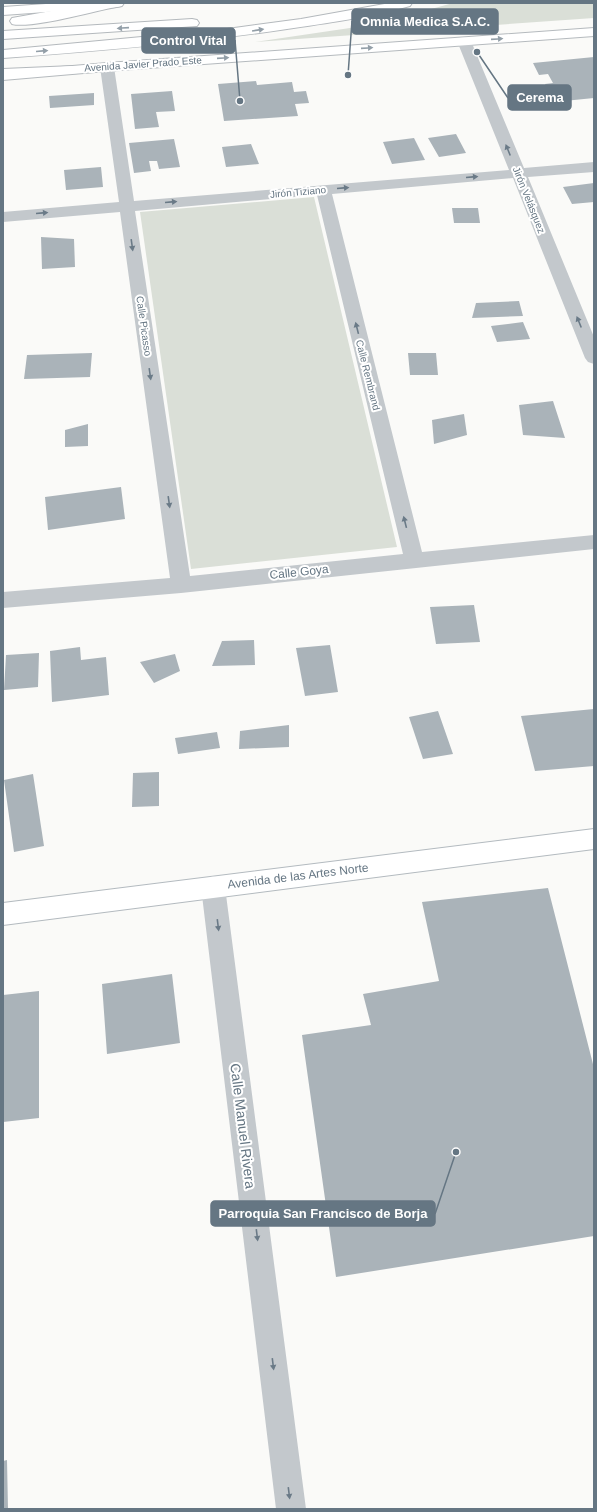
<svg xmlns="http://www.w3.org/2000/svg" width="597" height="1512" viewBox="0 0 597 1512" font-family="Arial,sans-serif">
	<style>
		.green { fill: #dadfd7 }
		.building { fill: #aab3b9 }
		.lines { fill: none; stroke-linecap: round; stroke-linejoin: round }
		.secondary-casing { stroke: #b3babf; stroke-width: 2 }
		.primary-casing { stroke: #b5babe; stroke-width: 2 }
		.highway-casing { stroke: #b4b9bd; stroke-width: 2 }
		.street { fill: #c3c8cc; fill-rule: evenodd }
		.secondary { fill: #fff; fill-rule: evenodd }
		.primary { fill: #fff; fill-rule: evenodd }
		.highway { fill: #fff; fill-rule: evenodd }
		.oneway { fill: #939fa8 }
		.oneway2 { fill: #6a7a87 }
		.labels { text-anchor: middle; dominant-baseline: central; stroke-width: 4; stroke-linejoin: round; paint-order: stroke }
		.far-street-label { font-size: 10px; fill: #657683; stroke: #fff }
		.street-label { font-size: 12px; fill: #657683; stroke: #fff }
		.near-street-label { font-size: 14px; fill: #657683; stroke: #fff }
		.leader { fill: none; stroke: #657683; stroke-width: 1.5 }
		.callout-dot { fill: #657683; stroke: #fff; stroke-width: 1.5 }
		.callout { fill: #657683; stroke: #657683; stroke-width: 1.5 }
		.callout-label { font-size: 13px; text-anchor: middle; font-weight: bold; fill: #fff }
	</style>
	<rect width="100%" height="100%" fill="#fafaf8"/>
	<!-- green -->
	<path class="green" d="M 453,3 L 594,3 L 594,18 L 255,42 L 377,24 Z
		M 314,197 L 397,547 L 191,569 L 140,212 Z"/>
	<!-- building -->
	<path class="building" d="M 594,57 L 594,98 L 554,102 L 545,84 L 553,83 L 548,74 L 539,75 L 533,63 Z
		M 256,81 L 257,85 L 292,82 L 294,92 L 306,91 L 309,103 L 295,104 L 298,116 L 224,121 L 218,84 Z
		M 172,91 L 175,111 L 156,112 L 159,127 L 135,129 L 131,94 Z
		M 94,93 L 94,105 L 50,108 L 49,96 Z
		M 456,134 L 466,153 L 439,157 L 428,138 Z
		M 414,138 L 425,160 L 392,164 L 383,142 Z
		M 174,139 L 180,167 L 159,169 L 157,161 L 149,161 L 151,171 L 134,173 L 129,143 Z
		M 251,144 L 259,164 L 226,167 L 222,147 Z
		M 101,167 L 103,187 L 66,190 L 64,170 Z
		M 594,183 L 594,202 L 572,204 L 563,187 Z
		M 452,208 L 478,208 L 480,223 L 454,223 Z
		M 41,237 L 74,239 L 75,267 L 42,269 Z
		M 519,301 L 523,316 L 472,318 L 476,303 Z
		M 523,322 L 530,339 L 497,342 L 491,326 Z
		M 92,353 L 90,377 L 24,379 L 27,355 Z
		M 408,353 L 436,353 L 438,375 L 410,375 Z
		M 553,401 L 565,438 L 523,435 L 519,405 Z
		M 464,414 L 467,435 L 434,444 L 432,420 Z
		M 88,424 L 88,446 L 65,447 L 65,430 Z
		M 121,487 L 125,519 L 48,530 L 45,497 Z
		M 474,605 L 480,642 L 436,644 L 430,607 Z
		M 254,640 L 255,665 L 212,666 L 222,641 Z
		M 330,645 L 338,692 L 305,696 L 296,648 Z
		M 80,647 L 81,660 L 106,657 L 109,695 L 52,702 L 50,651 Z
		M 39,653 L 38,687 L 4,690 L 6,655 Z
		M 175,654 L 180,671 L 154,683 L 140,662 Z
		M 594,709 L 594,766 L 535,771 L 521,716 Z
		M 438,711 L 453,754 L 423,759 L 409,717 Z
		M 289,725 L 289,747 L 239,749 L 240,731 Z
		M 217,732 L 220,748 L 178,754 L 175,738 Z
		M 159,772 L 159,806 L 132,807 L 133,773 Z
		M 33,774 L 44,846 L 14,852 L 4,780 Z
		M 548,888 L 594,1068 L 594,1236 L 336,1277 L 302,1035 L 371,1025 L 363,994 L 439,981 L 422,902 Z
		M 172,974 L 180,1043 L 107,1054 L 102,984 Z
		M 39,991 L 39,1118 L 3,1122 L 3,995 Z
		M 7,1460 L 8,1509 L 3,1509 L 3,1461 Z"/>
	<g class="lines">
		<!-- secondary casing -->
		<g class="secondary-casing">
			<path id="secondary" d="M 594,829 L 594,849 L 3,925 L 3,903 Z"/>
		</g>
		<!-- primary casing -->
		<g class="primary-casing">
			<path id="primary" d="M 60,3 L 124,3 L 122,6 L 117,7 L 3,15 L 3,7 Z
				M 594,28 L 594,36 L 107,71 L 3,80 L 3,72 L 107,63 Z"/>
		</g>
		<!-- highway casing -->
		<g class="highway-casing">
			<path id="highway" d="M 96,3 L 123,3 L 121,6 L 116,7 C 94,11 31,29 12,24 L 10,21 L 12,18 Z
				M 390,3 L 412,3 L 410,6 C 370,17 328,23 287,29 C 193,43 98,51 3,58 L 3,50 L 227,29 L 301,19 Z
				M 192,19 L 197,20 L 199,23 L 197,26 L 3,39 L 3,31 Z
				M 73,66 L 78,67 L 80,70 L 78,73 L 3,77 L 3,69 Z"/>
		</g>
		<!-- street -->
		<path class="street" d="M 464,37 L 469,38 L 471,41 L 524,168 L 594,162 L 594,172 L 528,177 L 594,337 L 594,364 L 588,362 L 585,358 L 513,178 L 332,194 L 422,552 L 594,535 L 594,549 L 181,593 L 3,608 L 3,592 L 170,578 L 120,212 L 3,222 L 3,212 L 119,202 L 100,67 L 102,64 L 107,63 L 112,64 L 114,67 L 134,201 L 509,170 L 457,41 L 459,38 ZM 317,195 L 403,554 L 190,576 L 135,211 Z
			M 213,876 L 221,879 L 225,887 L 306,1509 L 276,1509 L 201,887 L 205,879 Z"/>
		<!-- secondary -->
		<use href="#secondary" class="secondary"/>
		<!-- primary -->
		<use href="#primary" class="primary"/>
		<!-- highway -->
		<use href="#highway" class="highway"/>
	</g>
	<!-- one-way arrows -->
	<defs><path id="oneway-solid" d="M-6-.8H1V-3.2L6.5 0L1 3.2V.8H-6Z"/></defs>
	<g class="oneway">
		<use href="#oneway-solid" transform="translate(123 28) rotate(176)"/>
		<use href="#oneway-solid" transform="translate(258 30) rotate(-9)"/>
		<use href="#oneway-solid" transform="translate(497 39) rotate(-4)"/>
		<use href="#oneway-solid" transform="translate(367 48) rotate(-4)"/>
		<use href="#oneway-solid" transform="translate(42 51) rotate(-5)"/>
		<use href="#oneway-solid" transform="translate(223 58) rotate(-4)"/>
	</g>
	<g class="oneway2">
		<use href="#oneway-solid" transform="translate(508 150) rotate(-112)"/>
		<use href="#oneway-solid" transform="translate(472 177) rotate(-5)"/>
		<use href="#oneway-solid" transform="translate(343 188) rotate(-5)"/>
		<use href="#oneway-solid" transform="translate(171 202) rotate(-5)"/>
		<use href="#oneway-solid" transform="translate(42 213) rotate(-5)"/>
		<use href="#oneway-solid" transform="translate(132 245) rotate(82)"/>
		<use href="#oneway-solid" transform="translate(579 322) rotate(-112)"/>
		<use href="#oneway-solid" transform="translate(357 328) rotate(-104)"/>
		<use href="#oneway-solid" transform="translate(150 374) rotate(82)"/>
		<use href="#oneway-solid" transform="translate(169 502) rotate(82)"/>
		<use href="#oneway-solid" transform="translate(405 522) rotate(-104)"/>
		<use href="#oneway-solid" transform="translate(218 925) rotate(83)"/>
		<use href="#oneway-solid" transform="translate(257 1235) rotate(83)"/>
		<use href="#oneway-solid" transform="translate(273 1364) rotate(83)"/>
		<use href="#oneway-solid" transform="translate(289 1493) rotate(83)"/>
	</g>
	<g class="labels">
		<!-- far-street labels -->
		<g class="far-street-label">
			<text transform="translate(143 64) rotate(-4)">Avenida Javier Prado Este</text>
			<text transform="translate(298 192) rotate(-5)">Jirón Tiziano</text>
			<text transform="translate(529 200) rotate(68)">Jirón Velásquez</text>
			<text transform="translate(144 326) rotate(82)">Calle Picasso</text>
			<text transform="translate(368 375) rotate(76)">Calle Rembrand</text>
		</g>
		<!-- street labels -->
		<g class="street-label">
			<text transform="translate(299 572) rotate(-6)">Calle Goya</text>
			<text transform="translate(298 876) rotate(-7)">Avenida de las Artes Norte</text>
		</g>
		<!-- near-street labels -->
		<g class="near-street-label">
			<text transform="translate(243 1126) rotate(83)">Calle Manuel Rivera</text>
		</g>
	</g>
	<!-- callouts -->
	<path class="leader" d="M348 75L352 21M240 101L235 40M477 52L508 98M456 1152L435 1214"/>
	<g class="callout-dot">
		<circle cx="348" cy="75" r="4"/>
		<circle cx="240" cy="101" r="4"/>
		<circle cx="477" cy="52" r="4"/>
		<circle cx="456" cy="1152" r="4"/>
	</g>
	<g class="callout">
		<rect x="352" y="9" width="146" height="25" rx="4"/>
		<rect x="142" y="28" width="93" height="25" rx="4"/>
		<rect x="508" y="85" width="63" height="25" rx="4"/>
		<rect x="211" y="1201" width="224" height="25" rx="4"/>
	</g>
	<g class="callout-label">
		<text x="425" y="26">Omnia Medica S.A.C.</text>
		<text x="188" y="45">Control Vital</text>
		<text x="540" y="102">Cerema</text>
		<text x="323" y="1218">Parroquia San Francisco de Borja</text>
	</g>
	<!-- border -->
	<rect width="597" height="1512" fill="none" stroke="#657683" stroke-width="8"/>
</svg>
